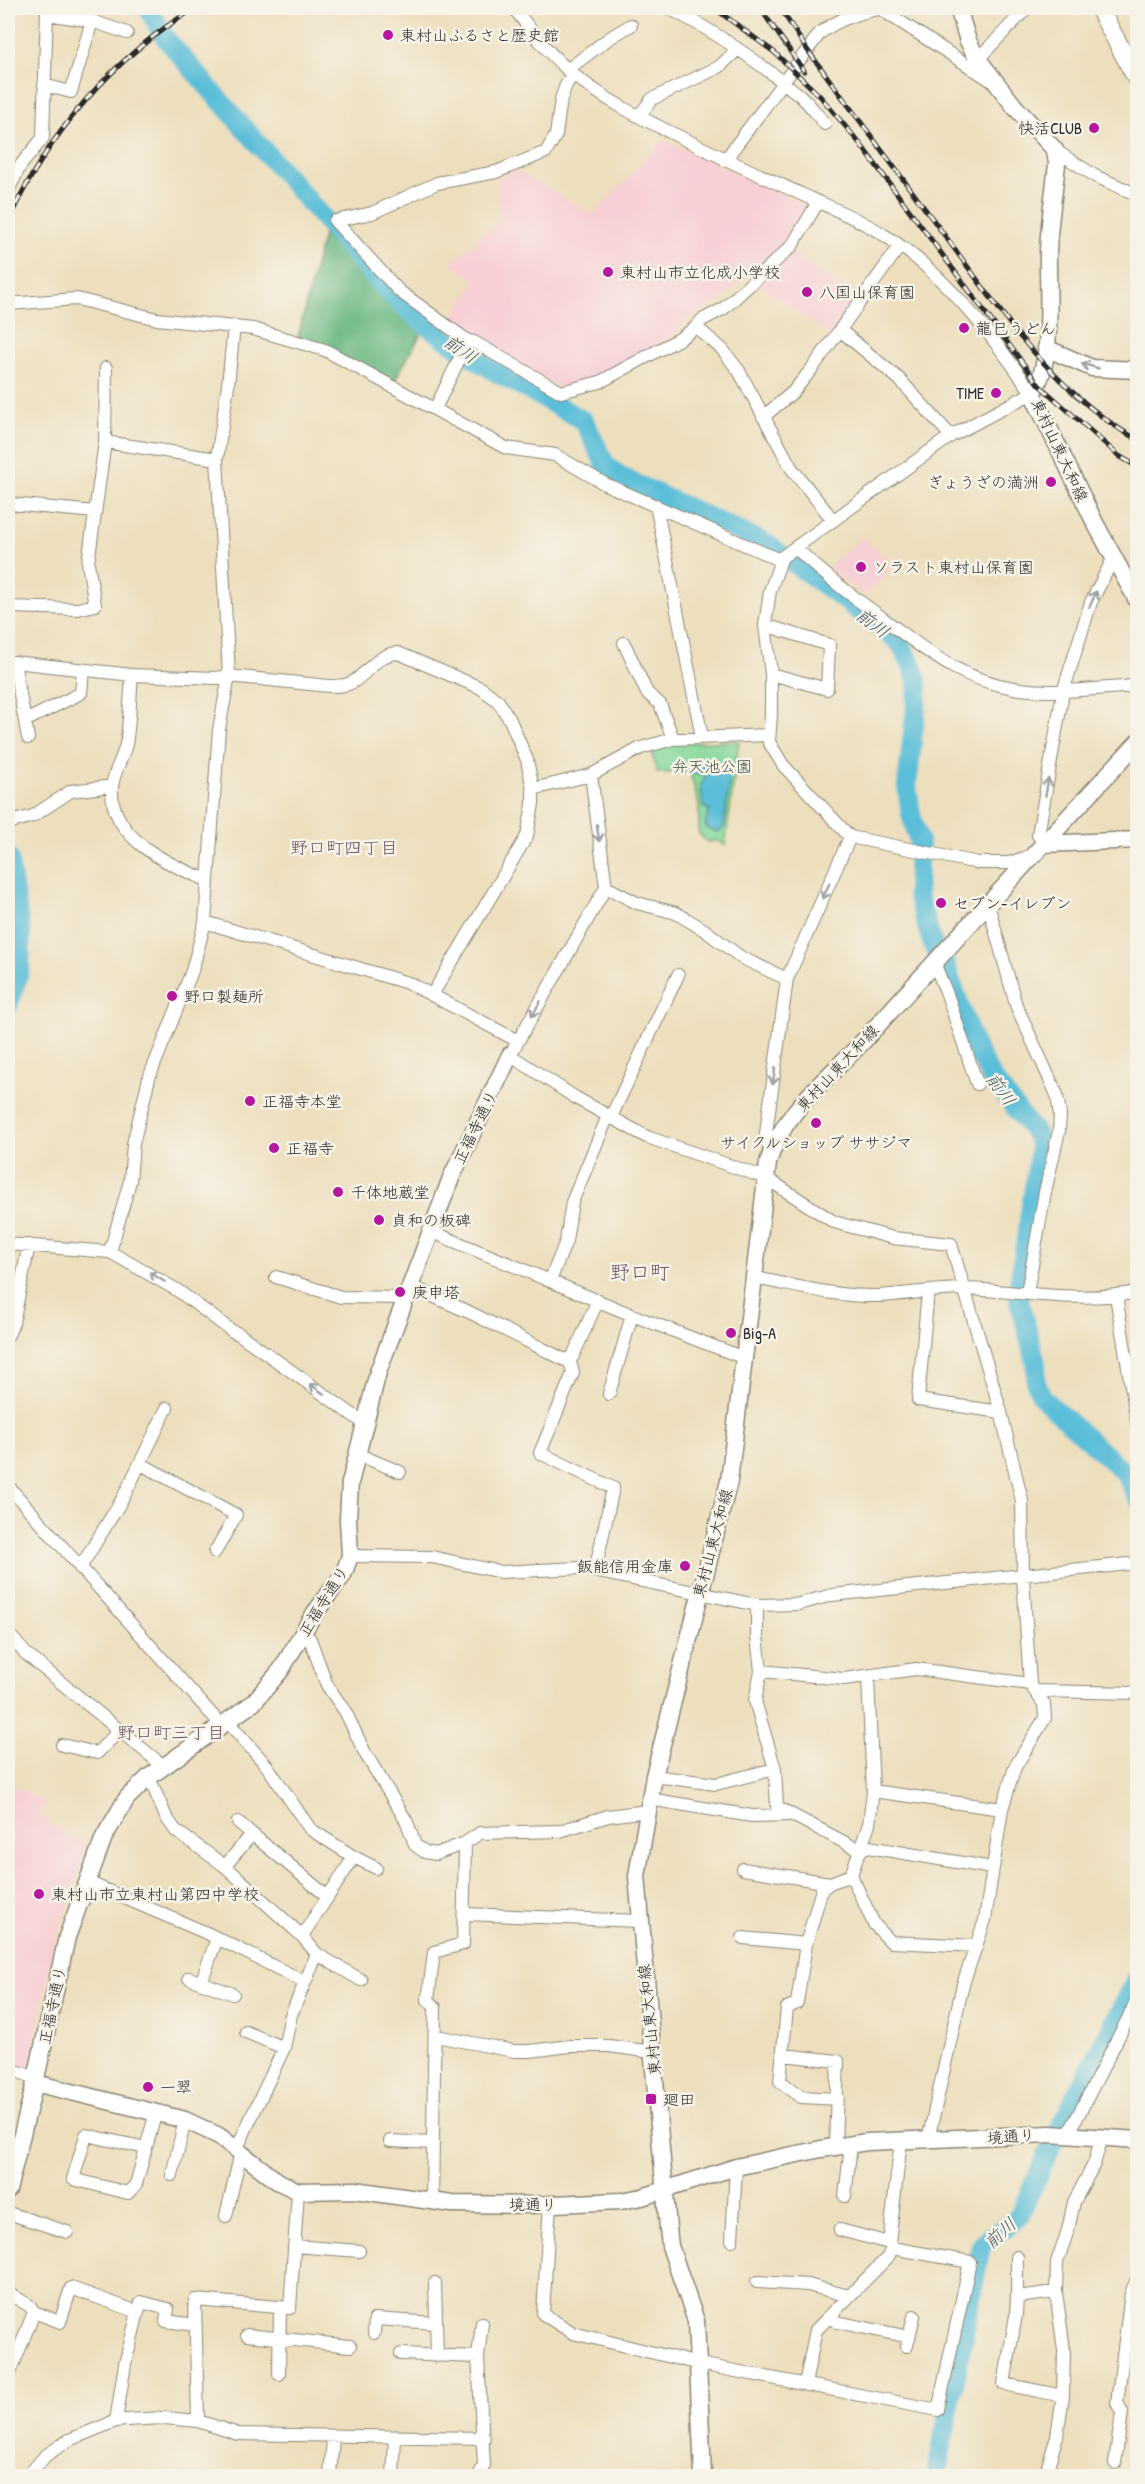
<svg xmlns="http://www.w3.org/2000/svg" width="1145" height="2484" viewBox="0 0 1145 2484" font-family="'Patrick Hand','Klee One',sans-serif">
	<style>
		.built { fill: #f7cfd5 }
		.green { fill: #84d89a; stroke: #588262; stroke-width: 1.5 }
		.forest { fill: #6bb882; stroke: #4b7256; stroke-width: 1.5 }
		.water { fill: #5abed8; stroke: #427482; stroke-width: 1.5 }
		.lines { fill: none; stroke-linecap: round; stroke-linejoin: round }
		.river { stroke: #5abed8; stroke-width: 20 }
		.street-casing { stroke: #8c8574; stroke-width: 14 }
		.secondary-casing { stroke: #8c8574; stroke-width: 19 }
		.primary-casing { stroke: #8c8574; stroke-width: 20 }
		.street { stroke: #fff; stroke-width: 12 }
		.secondary { stroke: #fff; stroke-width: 16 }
		.primary { stroke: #fff; stroke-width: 18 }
		.rail-casing { stroke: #2b2b2b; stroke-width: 5 }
		.rail { stroke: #f7f3e8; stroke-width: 3; stroke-dasharray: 9; stroke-linecap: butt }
		.oneway { stroke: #a0a0a0 }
		.poi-dot { fill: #b5179e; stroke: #f7f3e8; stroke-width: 2 }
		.labels { text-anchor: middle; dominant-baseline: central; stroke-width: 5; stroke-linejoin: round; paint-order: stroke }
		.poi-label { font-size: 16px; fill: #2b2b2b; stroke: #f7f3e8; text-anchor: start }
		.street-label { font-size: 16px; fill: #2b2b2b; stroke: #f7f3e8 }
		.park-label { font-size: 16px; fill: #415647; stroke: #f7f3e8 }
		.water-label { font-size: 18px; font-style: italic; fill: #39575f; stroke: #f7f3e8 }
		.neighbourhood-label { font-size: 18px; fill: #6c5664; stroke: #f7f3e8 }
		.quarter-label { font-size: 20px; fill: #6c5664; stroke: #f7f3e8 }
	</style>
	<rect width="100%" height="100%" fill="#f7f3e8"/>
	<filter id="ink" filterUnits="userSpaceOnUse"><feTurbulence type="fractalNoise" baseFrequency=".0167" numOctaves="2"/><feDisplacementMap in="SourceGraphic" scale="12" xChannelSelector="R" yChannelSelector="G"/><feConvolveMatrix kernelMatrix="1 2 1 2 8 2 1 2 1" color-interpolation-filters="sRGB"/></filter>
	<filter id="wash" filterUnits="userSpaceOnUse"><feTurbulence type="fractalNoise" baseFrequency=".008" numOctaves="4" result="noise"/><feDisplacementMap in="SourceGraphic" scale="24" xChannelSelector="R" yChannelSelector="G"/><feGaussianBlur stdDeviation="1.35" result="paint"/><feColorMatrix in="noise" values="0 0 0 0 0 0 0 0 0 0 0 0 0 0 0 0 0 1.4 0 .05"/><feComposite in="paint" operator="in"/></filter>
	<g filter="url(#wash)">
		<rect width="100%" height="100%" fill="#eddfbd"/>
		<!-- built -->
		<path class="built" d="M 663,140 L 806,206 L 787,241 L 719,302 L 688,318 L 673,336 L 599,378 L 559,388 L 451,320 L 476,280 L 451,264 L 500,219 L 497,178 L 515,170 L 593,215 Z
			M 792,253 L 857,301 L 832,337 L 757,283 Z
			M 862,537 L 894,566 L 864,596 L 828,568 Z
			M 8,1783 L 46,1803 L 38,1816 L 87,1846 L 55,1943 L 29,2069 L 8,2062 Z"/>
		<!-- green -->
		<path class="green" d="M 739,741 L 725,845 L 717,841 L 707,842 L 699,834 L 699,805 L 690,772 L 657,773 L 651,749 L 677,743 Z"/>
		<!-- forest -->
		<path class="forest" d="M 326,222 L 388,292 L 426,325 L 394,382 L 298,337 Z"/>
		<!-- water -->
		<path class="water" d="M 706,761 L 730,775 L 724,827 L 718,832 L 708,829 L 705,825 L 710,810 L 703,807 L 701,785 L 706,776 L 704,774 L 696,774 L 693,771 L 695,764 Z"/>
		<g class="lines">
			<!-- river -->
			<path class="river" d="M 148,8 L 166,39 L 388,292 L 426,325 L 460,349 L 494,371 L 584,421 L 606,466 L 625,479 L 767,544 L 847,602 L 900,643 L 914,669 L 918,688 L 907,786 L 911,815 L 919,840 L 917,895 L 933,945 L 946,967 L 973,1043 L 991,1077 L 1037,1136 L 1040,1149 L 1019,1285 L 1019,1300 L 1036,1363 L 1036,1383 L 1042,1397 L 1052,1407 L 1125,1473 L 1138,1498
				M 8,858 L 21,933 L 20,969 L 8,1006
				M 936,2476 L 981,2246 C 993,2232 1007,2231 1020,2214 L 1064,2119 L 1138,1977"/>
		</g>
	</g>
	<g filter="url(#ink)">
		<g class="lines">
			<!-- street casing -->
			<g class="street-casing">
				<path id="street" d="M 514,8 C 530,29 546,51 567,69 C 600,98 641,118 680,137 C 720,157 762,176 803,195 C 831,208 858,218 884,235 C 943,271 994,337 1032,393 L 951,436 L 782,557 L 770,591 L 765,625 L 771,674 L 771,714 L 769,742 L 783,765 L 850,837 L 978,863 L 1009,863 L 1030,856
					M 668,8 C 714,30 757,61 797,93 C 808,101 816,114 825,124
					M 879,8 L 989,79
					M 47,14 L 92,21 L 127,33
					M 978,59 L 1027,8
					M 567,70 L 608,39 L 631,25
					M 573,74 L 566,85 L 561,99 L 556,135 L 546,152 L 496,172 L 437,183 L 372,213 L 335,221 L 399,291 L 468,341 L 474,342 L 561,392 L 600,382 L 681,338 L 696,327 L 702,320 L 723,309 L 792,246 L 818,202
					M 44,85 L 71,92 L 92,21
					M 643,119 L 642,112 L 652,99 L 719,67 L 738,49
					M 1055,150 L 1095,176 L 1138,195
					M 725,160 L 820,33 C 840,18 861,11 886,8
					M 8,191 L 20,166 L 43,138 L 47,8
					M 8,304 L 77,299 L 157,319 L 253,329 L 325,350 L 506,448 L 555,455 L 605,484 L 780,560
					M 696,327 L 722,349 L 739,371 L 792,469 L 833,520
					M 840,330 L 899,379 L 951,436
					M 435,409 L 468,341
					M 763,417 L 793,392 L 811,370 L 900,246
					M 105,442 L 106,368
					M 8,502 L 11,504 L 95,512
					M 656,505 L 702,737
					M 796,548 C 825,576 856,599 889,623 C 931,654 960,679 1014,688 C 1054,695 1097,688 1138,686
					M 8,607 L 78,609 L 95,605 L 88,563 L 105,442 L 217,459
					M 765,625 L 829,645 L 827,689 L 771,674
					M 624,643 L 647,693 L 660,704 L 673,739
					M 25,721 L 81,693 L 83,670
					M 28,738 L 14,662 L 132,675
					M 591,775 L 606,887 L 510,1055 L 576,1098 L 647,1137 L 766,1178 L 834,1222 L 893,1238 L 951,1244 L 1001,1412 L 1022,1501 L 1023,1577 L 1030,1684 L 1044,1704 L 1045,1718 L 1015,1767 L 1002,1809 L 985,1920 L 963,1984 L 928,2140
					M 533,789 L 591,775 L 641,748 L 673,739 L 768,735
					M 8,823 L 33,816 L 71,791 L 112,786
					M 1044,844 L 1038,835 L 1063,692 L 1091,602 L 1114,557
					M 207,880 C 167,864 109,838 112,787 C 113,773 123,758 126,744 C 130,721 130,697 132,675 L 217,678 L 229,676 L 329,686 C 338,686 346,686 353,682 C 370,671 377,654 398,653 L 481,688 L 498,701 L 510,720 L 527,760 L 533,789 L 533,804 L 527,836 L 432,995
					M 606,887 L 637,903 L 676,913 L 703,929 L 742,958 L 787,979
					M 988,904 L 1016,1005 L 1057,1095 L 1060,1115 L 1059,1131 L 1045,1192 L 1027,1293
					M 205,922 L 411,984 L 518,1041
					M 934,963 L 947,994 L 977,1084
					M 611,1117 L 678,975
					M 772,1150 L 765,1140 L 787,979 L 850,837
					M 430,1231 L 632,1315 L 744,1358
					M 8,1244 L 110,1252 L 177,1290 L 232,1331 L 239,1334 L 364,1423
					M 110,1252 L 130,1181 L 133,1144 L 149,1078 L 192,971 L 205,922 L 219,729 L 229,676 L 217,459 L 228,385 L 234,326
					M 276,1277 L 341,1297 L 405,1298
					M 754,1278 C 794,1285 836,1297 877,1296 C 907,1295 938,1288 968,1289 C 1027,1292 1078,1303 1138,1292
					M 550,1281 L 566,1241 L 572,1202 L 608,1116
					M 410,1286 L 471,1313 L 565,1360 L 573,1356 L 598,1300
					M 928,1291 L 918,1400 L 1001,1412
					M 1116,1296 L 1138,1427
					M 8,1335 L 13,1323 L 29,1245
					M 569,1358 L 573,1373 L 540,1453 L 613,1488 L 595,1571
					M 609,1394 L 632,1315
					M 357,1454 L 400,1472
					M 141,1464 L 236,1515 L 215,1552
					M 8,1486 L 222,1726
					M 350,1556 L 432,1557 L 501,1572 L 579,1568 L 757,1605 L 799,1604 L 832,1595 L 1138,1563
					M 80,1568 L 123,1498 L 167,1408
					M 757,1605 L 757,1636 L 761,1671 L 755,1701 L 775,1769 L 777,1807 L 861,1851
					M 8,1633 L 26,1654 L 162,1765
					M 302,1634 L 310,1639 L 327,1685 L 346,1713 L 365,1753 L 407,1822 L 415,1845 L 425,1852 L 436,1854 L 465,1843 L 480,1833 L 560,1831 L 608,1816 L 647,1811
					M 761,1671 L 844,1679 L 916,1669 L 1030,1684
					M 868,1677 L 873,1791 L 869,1824 L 851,1875 L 874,1924 L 891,1942 L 977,1946
					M 1035,1691 L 1138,1693
					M 228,1722 L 267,1766 L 310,1829 L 354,1857
					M 62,1745 L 97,1753 L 120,1730
					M 654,1776 L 716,1784 L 775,1769
					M 149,1777 L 166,1817 L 176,1831 L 225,1866
					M 873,1791 L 1002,1809
					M 649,1799 L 752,1816 L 788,1815
					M 238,1822 L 252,1834
					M 863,1846 L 992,1868
					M 743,1869 L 830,1883
					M 87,1882 L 209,1934 L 305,1982
					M 328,1897 L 252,1834 L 225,1866 L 302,1936 L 354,1857 L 376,1868
					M 465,1914 L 639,1921
					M 302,1936 L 317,1954 L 361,1980
					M 743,1938 L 806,1944
					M 189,1978 L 233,1994
					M 201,1983 L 217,1938
					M 246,2032 L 284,2048
					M 436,2036 L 514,2051 L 530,2051 L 570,2046 L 609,2046 L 652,2052
					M 783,2055 L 838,2061 L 835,2147
					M 8,2068 L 30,2076 L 35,2083
					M 838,2099 L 801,2097 L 780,2081 L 787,2008 L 797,2003 L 806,1944 L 822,1889 L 830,1883 L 851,1875
					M 1068,2135 L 1138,1999
					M 390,2141 L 433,2143
					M 146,2148 L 86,2135 L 73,2179 L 128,2193 L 136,2184 L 156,2112
					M 237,2148 L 284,2048 L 291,2015 L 317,1954
					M 172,2175 L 185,2120
					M 845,2196 L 851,2145
					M 432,2202 L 435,2007 L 428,2000 L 434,1952 L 463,1944 L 465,1843
					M 550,2204 L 543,2314 L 573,2333 L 699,2364 L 938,2410 L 970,2262 L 892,2248
					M 8,2213 L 67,2232
					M 226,2216 L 241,2152
					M 840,2230 L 889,2243
					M 732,2240 L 736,2167
					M 294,2246 L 359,2251
					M 1017,2257 L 1017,2297
					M 757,2282 L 808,2285 L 849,2296
					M 435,2283 L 437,2356
					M 1056,2292 L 1017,2297 L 1016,2315 L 1004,2384 L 1063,2396
					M 8,2293 L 30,2306 L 34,2312 L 60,2322 L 71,2288 L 138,2312 L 125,2364 L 116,2421
					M 138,2312 L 141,2302 L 168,2309 L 166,2321 L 195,2325
					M 829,2316 L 837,2322 L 909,2337
					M 374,2333 L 375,2319 L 435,2323
					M 247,2335 L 350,2346
					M 907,2346 L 914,2316
					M 401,2354 L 478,2357
					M 279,2374 L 280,2307
					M 8,2378 L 34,2312
					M 805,2384 L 816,2330 L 888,2257 L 892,2248 L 889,2243 L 901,2141
					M 198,2421 L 195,2300 L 290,2308 L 298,2191
					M 1115,2463 L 1122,2412 L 1117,2403 L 1131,2293 L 1138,2277
					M 28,2476 L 45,2456 L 69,2440 L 116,2421 L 126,2420 L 164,2418 L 198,2421 L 238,2434 L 484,2438
					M 330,2476 L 333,2438
					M 393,2476 L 395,2438
					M 479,2476 L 484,2465 L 478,2357 L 482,2323
					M 1045,2476 L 1057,2436 L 1063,2396 L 1064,2350 L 1056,2292 L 1057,2262 L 1068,2230 L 1074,2202 L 1094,2164 L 1102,2137"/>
			</g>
			<!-- secondary casing -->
			<g class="secondary-casing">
				<path id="secondary" d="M 958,8 L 968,41 L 978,59 L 1015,107 L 1055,150 L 1057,164 C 1054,193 1049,222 1048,252 C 1047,290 1055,364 1032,393 L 1095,523 L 1138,602
					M 1046,348 L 1092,368 L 1138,370
					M 1044,844 L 1138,840
					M 35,2083 L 185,2120 L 219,2136 L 277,2181 L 298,2191 L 355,2190 L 452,2204 L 532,2205 L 621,2201 L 642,2197 L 736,2167 L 821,2149 L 867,2142 L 1050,2134 L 1138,2140
					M 8,2190 L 35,2083 L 67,1937 L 104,1837 L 127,1798 L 149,1777 L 253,1703 L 281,1670 L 314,1614 L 343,1575 L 350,1556 L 348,1519 L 350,1483 L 378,1372 L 451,1178 L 510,1055
					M 703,2476 L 696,2321 L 670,2246 L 668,2228 L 637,1876 L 654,1776 L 729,1481 L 768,1163 C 782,1110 833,1075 868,1036 C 957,937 1047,840 1138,742"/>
			</g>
			<!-- primary casing -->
			<g class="primary-casing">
				<path id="primary" d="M 1099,8 L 1138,81"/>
			</g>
			<!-- street -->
			<use href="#street" class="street"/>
			<!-- secondary -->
			<use href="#secondary" class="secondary"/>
			<!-- primary -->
			<use href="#primary" class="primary"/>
			<!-- rail casing -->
			<g class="rail-casing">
				<path id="rail" d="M 714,8 L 774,52 L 820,96 L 861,145 L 1039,385 L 1119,456 L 1138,467
					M 760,8 L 804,71
					M 780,8 L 806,48 L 1016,332 C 1051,373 1090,414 1138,440
					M 8,221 C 49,133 112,58 195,8"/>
			</g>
			<!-- rail -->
			<use href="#rail" class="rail"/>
		</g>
		<!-- one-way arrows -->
		<defs><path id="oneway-shaft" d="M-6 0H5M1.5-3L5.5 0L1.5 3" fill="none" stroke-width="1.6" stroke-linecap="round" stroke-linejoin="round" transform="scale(1.5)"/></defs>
		<g class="oneway">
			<use href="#oneway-shaft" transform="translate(1090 366) rotate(-164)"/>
			<use href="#oneway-shaft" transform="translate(1093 599) rotate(-66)"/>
			<use href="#oneway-shaft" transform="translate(1047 787) rotate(-80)"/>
			<use href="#oneway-shaft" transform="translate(598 833) rotate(82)"/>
			<use href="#oneway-shaft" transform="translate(826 891) rotate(114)"/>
			<use href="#oneway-shaft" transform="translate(536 1009) rotate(120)"/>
			<use href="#oneway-shaft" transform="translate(774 1076) rotate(98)"/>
			<use href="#oneway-shaft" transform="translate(157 1277) rotate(-148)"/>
			<use href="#oneway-shaft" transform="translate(317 1389) rotate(-144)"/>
		</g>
	</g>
	<!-- markers -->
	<g class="poi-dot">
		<circle cx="388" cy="35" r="6"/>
		<circle cx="1094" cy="128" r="6"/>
		<circle cx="608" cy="272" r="6"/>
		<circle cx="807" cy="292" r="6"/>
		<circle cx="964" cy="328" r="6"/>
		<circle cx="996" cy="393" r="6"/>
		<circle cx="1051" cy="482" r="6"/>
		<circle cx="861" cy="567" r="6"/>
		<circle cx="941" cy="903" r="6"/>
		<circle cx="172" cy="996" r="6"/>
		<circle cx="250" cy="1101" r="6"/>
		<circle cx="816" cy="1123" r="6"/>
		<circle cx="274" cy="1148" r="6"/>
		<circle cx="338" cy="1192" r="6"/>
		<circle cx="379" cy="1220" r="6"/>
		<circle cx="400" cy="1292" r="6"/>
		<circle cx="731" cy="1333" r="6"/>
		<circle cx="685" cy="1566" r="6"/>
		<circle cx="39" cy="1894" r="6"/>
		<circle cx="148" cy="2087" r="6"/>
		<rect x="645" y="2093" width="12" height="12" rx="3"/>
	</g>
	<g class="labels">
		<!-- poi labels -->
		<g class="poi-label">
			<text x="400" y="35">東村山ふるさと歴史館</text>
			<text x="1082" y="128" text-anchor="end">快活CLUB</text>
			<text x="620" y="272">東村山市立化成小学校</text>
			<text x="819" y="292">八国山保育園</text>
			<text x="976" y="328">龍巳うどん</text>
			<text x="984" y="393" text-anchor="end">TIME</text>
			<text x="1039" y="482" text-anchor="end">ぎょうざの満洲</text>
			<text x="873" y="567">ソラスト東村山保育園</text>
			<text x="953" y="903">セブン-イレブン</text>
			<text x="184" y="996">野口製麺所</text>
			<text x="262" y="1101">正福寺本堂</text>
			<text x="816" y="1142" text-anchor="middle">サイクルショップ ササジマ</text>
			<text x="286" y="1148">正福寺</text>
			<text x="350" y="1192">千体地蔵堂</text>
			<text x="391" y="1220">貞和の板碑</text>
			<text x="412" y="1292">庚申塔</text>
			<text x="743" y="1333">Big-A</text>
			<text x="673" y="1566" text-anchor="end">飯能信用金庫</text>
			<text x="51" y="1894">東村山市立東村山第四中学校</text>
			<text x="160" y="2087">一翠</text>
			<text x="663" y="2099">廻田</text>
		</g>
		<!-- street labels -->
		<g class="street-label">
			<text transform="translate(1060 450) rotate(65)">東村山東大和線</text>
			<text transform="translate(837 1068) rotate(-47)">東村山東大和線</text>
			<text transform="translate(475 1127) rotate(-64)">正福寺通り</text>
			<text transform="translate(712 1543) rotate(-75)">東村山東大和線</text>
			<text transform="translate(323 1601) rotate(-58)">正福寺通り</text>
			<text transform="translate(52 2005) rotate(-78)">正福寺通り</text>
			<text transform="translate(649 2020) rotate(-96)">東村山東大和線</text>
			<text transform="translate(1011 2136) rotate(-4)">境通り</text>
			<text x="533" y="2204">境通り</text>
		</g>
		<!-- park labels -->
		<g class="park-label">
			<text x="712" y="766">弁天池公園</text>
		</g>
		<!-- water labels -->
		<g class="water-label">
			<text transform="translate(461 349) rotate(34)">前川</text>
			<text transform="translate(873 623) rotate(37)">前川</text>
			<text transform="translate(1001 1089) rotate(54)">前川</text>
			<text transform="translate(1000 2233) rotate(-42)">前川</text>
		</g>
		<!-- neighbourhood labels -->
		<g class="neighbourhood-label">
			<text x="344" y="847">野口町四丁目</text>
			<text x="171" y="1732">野口町三丁目</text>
		</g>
		<!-- quarter labels -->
		<g class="quarter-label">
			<text x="640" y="1271">野口町</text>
		</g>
	</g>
	<!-- margin -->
	<rect width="1145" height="2484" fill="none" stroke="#f7f3e8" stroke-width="30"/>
</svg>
